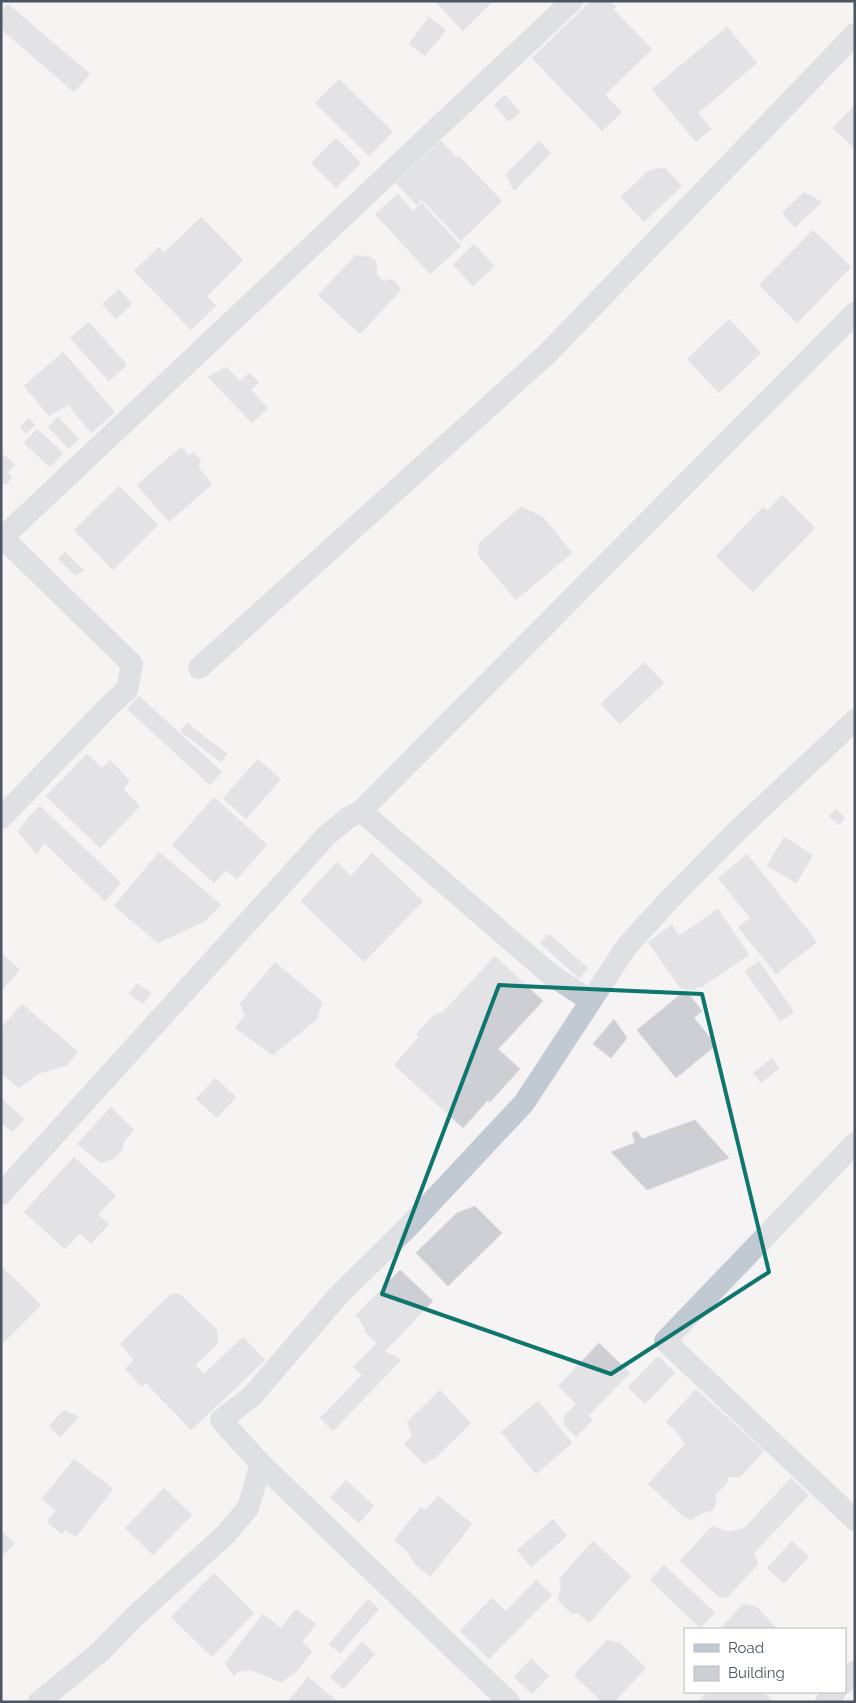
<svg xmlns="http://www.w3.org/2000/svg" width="856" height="1703" viewBox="0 0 856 1703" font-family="Raleway,sans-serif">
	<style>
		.building { fill: #cdcfd5; stroke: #d7d9de }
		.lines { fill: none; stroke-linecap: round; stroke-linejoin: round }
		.street { stroke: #c1cad2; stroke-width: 22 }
		.marked { fill: none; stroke: #0f766e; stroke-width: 4; stroke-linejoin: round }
	</style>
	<rect width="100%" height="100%" fill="#f5f3f3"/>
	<!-- building -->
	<path class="building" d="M 435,1 L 493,1 L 463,31 Z
		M 591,1 L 610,1 L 616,7 L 613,9 L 652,49 L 605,95 L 622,112 L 602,131 L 532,58 Z
		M 8,4 L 90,74 L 74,92 L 1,29 L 1,11 Z
		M 429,17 L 446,30 L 425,56 L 409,44 Z
		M 727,27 L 757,63 L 698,113 L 711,129 L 696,142 L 652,89 Z
		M 339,79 L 393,132 L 369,156 L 315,103 Z
		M 505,95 L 520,112 L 509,122 L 494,105 Z
		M 855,105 L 855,149 L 833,128 Z
		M 336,138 L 361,163 L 336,188 L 311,163 Z
		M 441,141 L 457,158 L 459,156 L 502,201 L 461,241 L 421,199 L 417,206 L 396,183 Z
		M 539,141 L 551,153 L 514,191 L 506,174 Z
		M 658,168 L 665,168 L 682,186 L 644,222 L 621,197 L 647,172 Z
		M 804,192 L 822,202 L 795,227 L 782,213 Z
		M 398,194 L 413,211 L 422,203 L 461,246 L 430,274 L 375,214 Z
		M 201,217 L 243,260 L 207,296 L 216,306 L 191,330 L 134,271 L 159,247 L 164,253 Z
		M 813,230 L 851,267 L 797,323 L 759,285 Z
		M 474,244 L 494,266 L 473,286 L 453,265 Z
		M 356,255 L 370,257 L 376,261 L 377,275 L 384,282 L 390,279 L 395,281 L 401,290 L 360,334 L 318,295 Z
		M 119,289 L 132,304 L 116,319 L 102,304 Z
		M 729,319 L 761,353 L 719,393 L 687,359 Z
		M 89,322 L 127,365 L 109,381 L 70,338 Z
		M 63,352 L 115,412 L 91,433 L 68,405 L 49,416 L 24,386 Z
		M 226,367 L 240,381 L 249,373 L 259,382 L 251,390 L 268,408 L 252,423 L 208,377 Z
		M 58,417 L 79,439 L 69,449 L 48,427 Z
		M 29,418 L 35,425 L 26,434 L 20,427 Z
		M 37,429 L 63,453 L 50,467 L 24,443 Z
		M 181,447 L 189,456 L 193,452 L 201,460 L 198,467 L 212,484 L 169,522 L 137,485 Z
		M 1,453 L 15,464 L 8,473 L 12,477 L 7,484 L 1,483 Z
		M 119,486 L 158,525 L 113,570 L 74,530 Z
		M 782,495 L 815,528 L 753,592 L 716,556 L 763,507 L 767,511 Z
		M 521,507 L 543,517 L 572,553 L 516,600 L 478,555 L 479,543 Z
		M 65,552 L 84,571 L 75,575 L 58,559 Z
		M 644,662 L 664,683 L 620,724 L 601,704 Z
		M 139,696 L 222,772 L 210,785 L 127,709 Z
		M 187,723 L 227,754 L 221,762 L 180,731 Z
		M 87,754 L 102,768 L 110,760 L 130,781 L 123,789 L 140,806 L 100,848 L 46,796 Z
		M 258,759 L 281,779 L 246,819 L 223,798 Z
		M 214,797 L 267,845 L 237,879 L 226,870 L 214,883 L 172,845 Z
		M 40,806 L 121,883 L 105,901 L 44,843 L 37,854 L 18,832 L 28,818 Z
		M 836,809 L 845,818 L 839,825 L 829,816 Z
		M 784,837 L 813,855 L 796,883 L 767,866 Z
		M 159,852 L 221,905 L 205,921 L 158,943 L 114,906 Z
		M 372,853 L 423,901 L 364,962 L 301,901 L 337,862 L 351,876 Z
		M 747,854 L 817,942 L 776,974 L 738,927 L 750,918 L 718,878 Z
		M 718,909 L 749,955 L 700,988 L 697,986 L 695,990 L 681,989 L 648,942 L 672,925 L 679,936 Z
		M 549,934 L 588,968 L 579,978 L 540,943 Z
		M 1,953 L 20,970 L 1,991 Z
		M 495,956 L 543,1001 L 498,1049 L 520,1069 L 489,1103 L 489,1099 L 416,1034 L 434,1015 L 443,1012 Z
		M 759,961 L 794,1012 L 780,1021 L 745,971 Z
		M 275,962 L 322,1002 L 317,1019 L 273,1055 L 235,1028 L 245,1015 L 240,1004 Z
		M 137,983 L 151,993 L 143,1004 L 129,994 Z
		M 686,990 L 702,1011 L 694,1018 L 716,1045 L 676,1078 L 637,1030 Z
		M 22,1004 L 78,1052 L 67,1065 L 37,1074 L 19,1088 L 1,1073 L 1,1028 Z
		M 614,1019 L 627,1038 L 611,1058 L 593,1044 Z
		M 419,1037 L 489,1099 L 463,1128 L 394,1065 Z
		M 772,1058 L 779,1068 L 761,1083 L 753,1073 Z
		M 215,1078 L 236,1097 L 217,1118 L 196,1099 Z
		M 1,1098 L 24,1119 L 12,1132 L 1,1123 Z
		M 111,1107 L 134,1130 L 124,1141 L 122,1150 L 115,1158 L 101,1163 L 77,1144 Z
		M 695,1120 L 729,1158 L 647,1190 L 611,1152 L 635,1143 L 632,1133 L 637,1131 L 642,1139 Z
		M 74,1157 L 116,1196 L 98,1214 L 109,1224 L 91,1244 L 80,1233 L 65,1249 L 24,1212 Z
		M 475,1206 L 502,1233 L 448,1286 L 416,1253 L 457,1213 Z
		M 1,1266 L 41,1305 L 1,1345 Z
		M 400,1270 L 433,1301 L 385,1351 L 366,1333 L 359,1317 L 355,1316 Z
		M 171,1294 L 180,1294 L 217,1330 L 218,1343 L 169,1391 L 154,1375 L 142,1387 L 125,1369 L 134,1360 L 120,1344 Z
		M 243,1337 L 265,1360 L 191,1430 L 146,1383 L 154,1375 L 169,1391 L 195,1365 L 204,1374 Z
		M 377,1343 L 385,1351 L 401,1360 L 333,1431 L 320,1418 L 362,1375 L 353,1367 Z
		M 599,1343 L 630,1373 L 588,1416 L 558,1386 Z
		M 658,1356 L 675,1373 L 645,1404 L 628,1387 Z
		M 696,1389 L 764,1451 L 740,1477 L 728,1477 L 727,1483 L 715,1495 L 716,1503 L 713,1510 L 700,1514 L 691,1520 L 684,1517 L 648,1484 L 685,1444 L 678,1433 L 666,1422 Z
		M 440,1390 L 471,1423 L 434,1459 L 429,1460 L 424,1464 L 404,1444 L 412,1436 L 407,1422 Z
		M 538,1401 L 572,1443 L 536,1474 L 501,1432 Z
		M 576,1404 L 593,1420 L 576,1437 L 563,1424 L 565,1415 Z
		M 64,1410 L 79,1417 L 60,1437 L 49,1426 Z
		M 74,1459 L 113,1489 L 76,1537 L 65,1529 L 62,1534 L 47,1522 L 56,1510 L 42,1499 Z
		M 791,1478 L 809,1495 L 754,1553 L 758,1564 L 727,1598 L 718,1596 L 680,1561 L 712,1526 L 728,1532 L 744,1528 Z
		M 346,1480 L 374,1506 L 359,1523 L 330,1498 Z
		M 164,1488 L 192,1515 L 153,1555 L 125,1528 Z
		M 438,1496 L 472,1524 L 430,1577 L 415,1564 L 407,1551 L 394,1540 L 421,1507 L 426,1510 Z
		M 553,1519 L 567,1536 L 531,1567 L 517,1550 Z
		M 1,1531 L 15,1544 L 1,1556 Z
		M 593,1541 L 631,1576 L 589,1623 L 578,1613 L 572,1614 L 558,1600 L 561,1588 L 560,1578 Z
		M 792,1541 L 809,1557 L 784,1583 L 767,1568 Z
		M 664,1565 L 715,1613 L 700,1628 L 650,1580 Z
		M 214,1573 L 254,1613 L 212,1657 L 171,1617 Z
		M 536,1580 L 552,1595 L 489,1659 L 460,1631 L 492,1598 L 506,1611 Z
		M 368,1599 L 379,1609 L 340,1653 L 329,1644 Z
		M 743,1604 L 757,1607 L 777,1629 L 720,1629 Z
		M 296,1609 L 316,1624 L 302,1642 L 312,1651 L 296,1672 L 281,1682 L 251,1670 L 237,1672 L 234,1676 L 225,1663 L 263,1614 L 281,1628 Z
		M 607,1640 L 620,1643 L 646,1668 L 614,1702 L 602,1702 L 574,1675 Z
		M 362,1642 L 375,1654 L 343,1689 L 330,1677 Z
		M 531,1659 L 549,1676 L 532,1694 L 514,1677 Z
		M 308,1677 L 338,1702 L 288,1702 Z
		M 707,1692 L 763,1692 L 774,1702 L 698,1702 Z"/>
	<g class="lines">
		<!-- street -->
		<path class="street" d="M 1,536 L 132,664 L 127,690 L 109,706 L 1,818
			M 3,537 L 572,1
			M 199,668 L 547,354 L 855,34
			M 361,811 L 551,975 L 591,1001
			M 855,1143 L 665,1341 L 855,1520
			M 1,1194 L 327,835 L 348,818 L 361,811 L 855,313
			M 845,1682 L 855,1672
			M 39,1702 L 100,1652 L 133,1618 L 225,1535 L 248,1508 L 261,1464
			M 509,1702 L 261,1464 L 221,1420 L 252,1396 L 337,1297 L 409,1226 L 524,1103 L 627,946 L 669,900 L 738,830 L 855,720
			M 826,1702 L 835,1692"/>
	</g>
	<!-- marked area -->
	<path d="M0 0H856V1703H0ZM 499,985 L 702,994 L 769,1272 L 611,1374 L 382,1294 Z" fill="#f5f3f3" fill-opacity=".55" fill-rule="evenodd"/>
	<path class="marked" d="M 499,985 L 702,994 L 769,1272 L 611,1374 L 382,1294 Z"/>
	<!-- border -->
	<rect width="856" height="1703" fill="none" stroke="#4a5661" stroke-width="5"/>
	<!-- legend -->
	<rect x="684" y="1628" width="162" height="65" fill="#ffffff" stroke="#b7bbc0"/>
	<rect x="694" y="1644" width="25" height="8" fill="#c1cad2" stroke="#b7bbc0"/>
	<text x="728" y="1653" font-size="15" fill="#4a5661">Road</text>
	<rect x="694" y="1666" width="25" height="15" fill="#cdcfd5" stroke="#b7bbc0"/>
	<text x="728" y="1678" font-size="15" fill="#4a5661">Building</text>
</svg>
